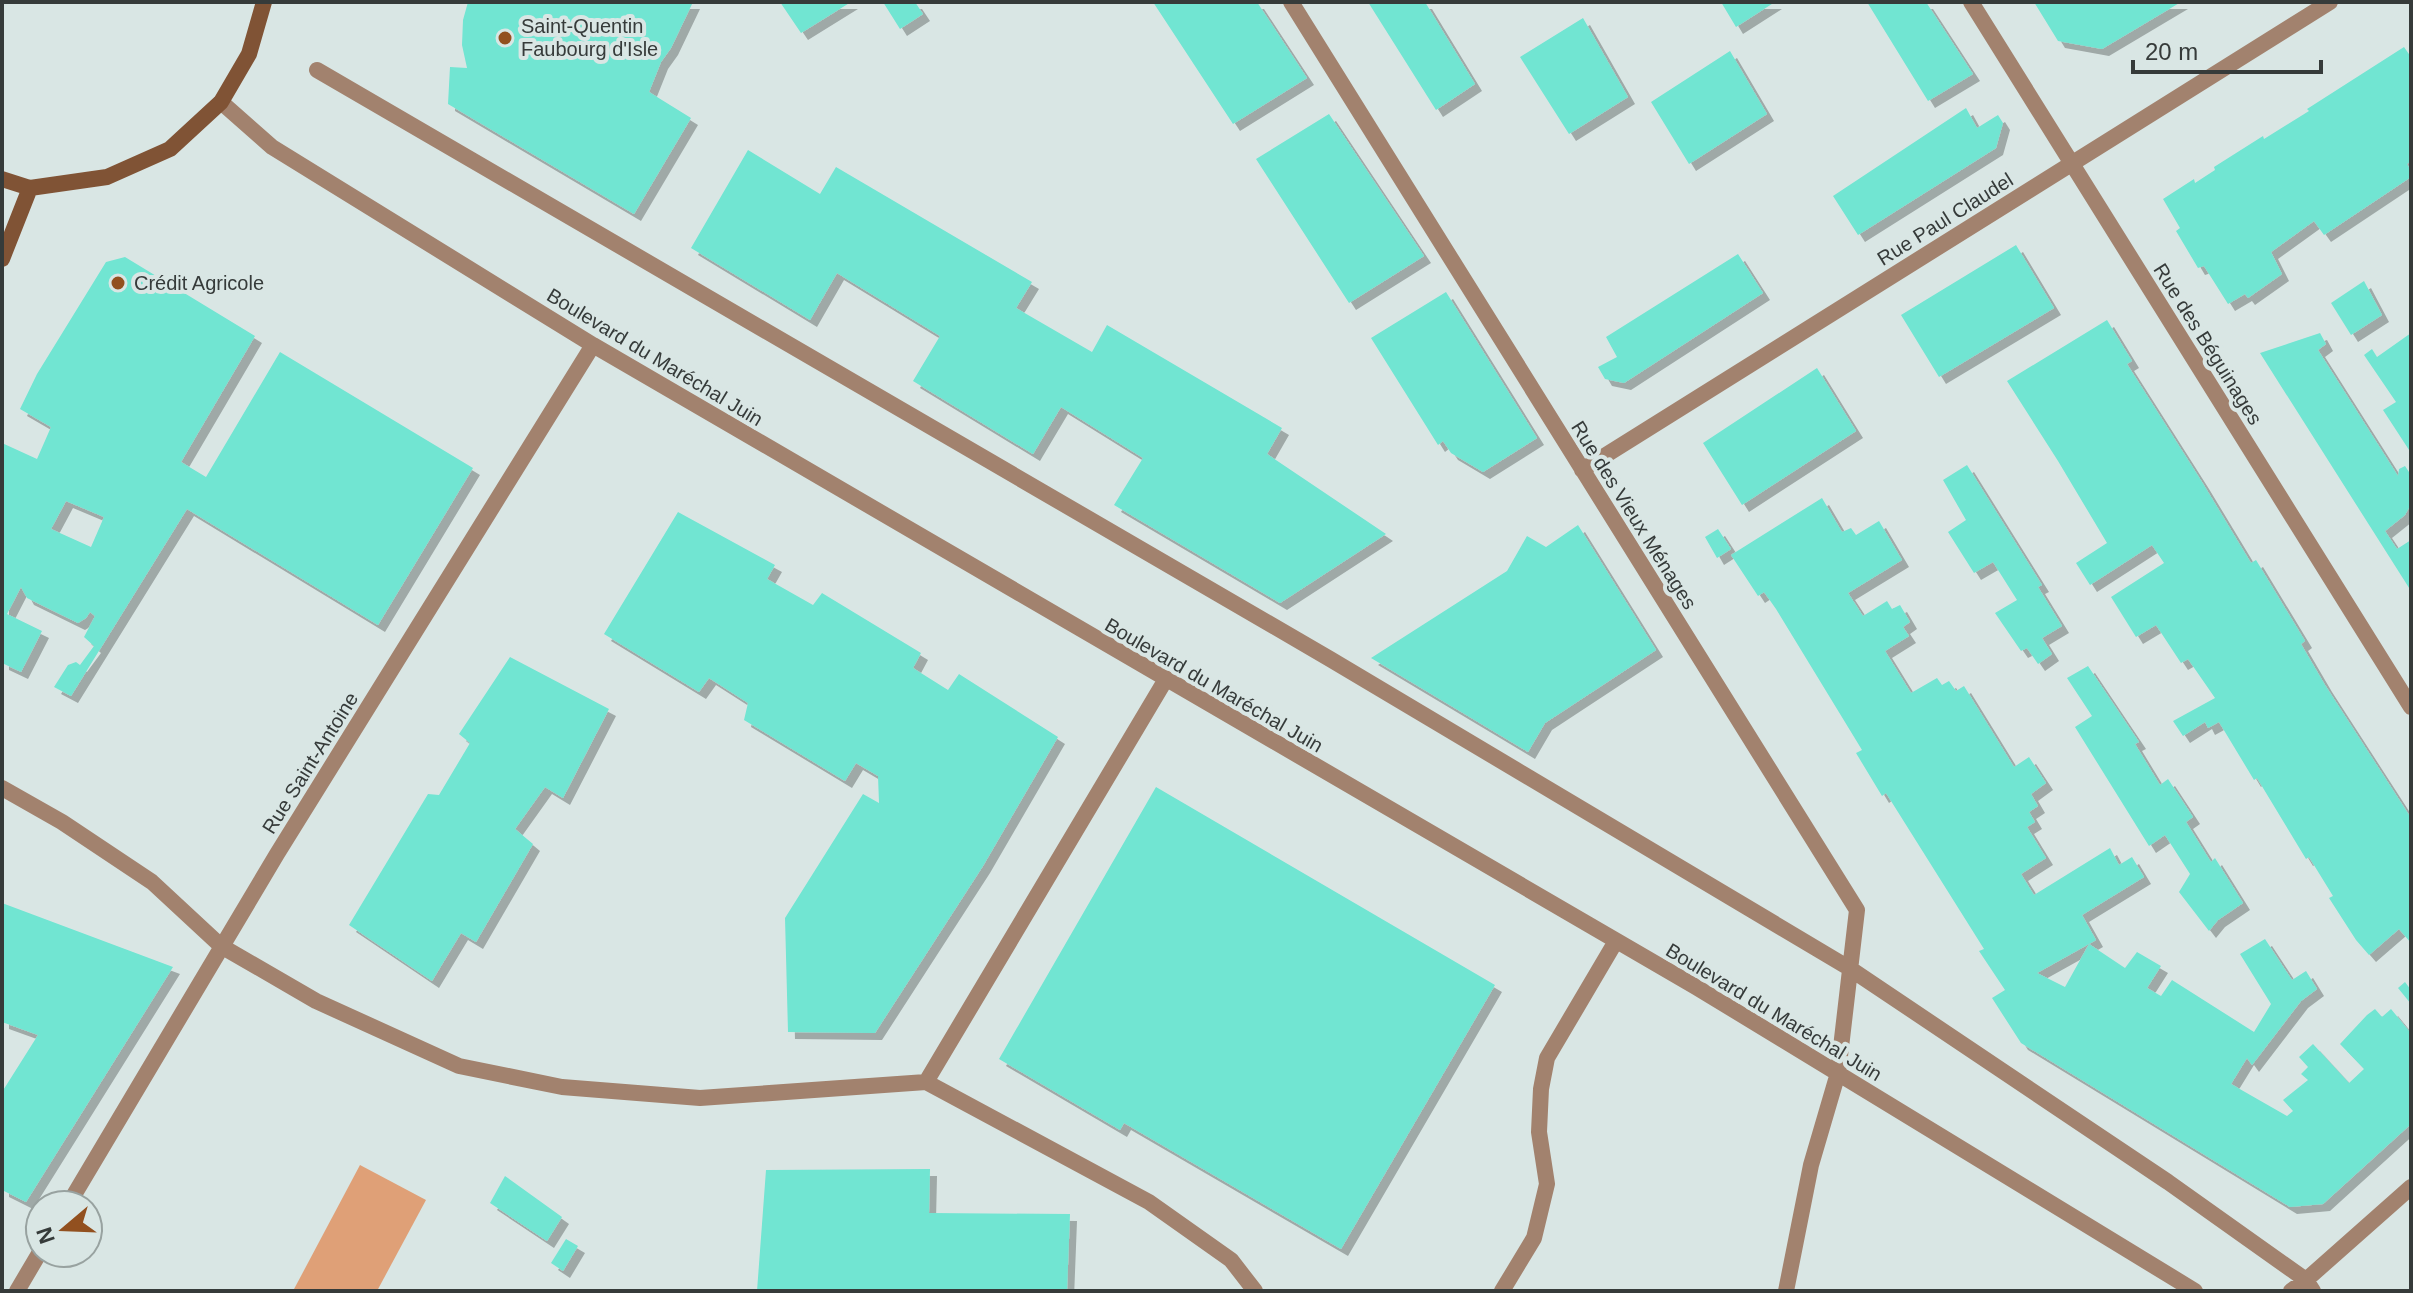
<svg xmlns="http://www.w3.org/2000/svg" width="2413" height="1293" viewBox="0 0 2413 1293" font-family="Helvetica,sans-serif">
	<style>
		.green { fill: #dfa077 }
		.building { fill: #71e5d2; fill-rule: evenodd; filter: url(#shadow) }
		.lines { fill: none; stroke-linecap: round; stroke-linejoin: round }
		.street { stroke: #a2826e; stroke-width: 16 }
		.secondary { stroke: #805335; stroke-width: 16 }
		.poi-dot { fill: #92501f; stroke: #d9e6e4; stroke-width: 3 }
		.labels { text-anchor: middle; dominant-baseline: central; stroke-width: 8; stroke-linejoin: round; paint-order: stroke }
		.poi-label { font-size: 20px; fill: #363b3a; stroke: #d9e6e4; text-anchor: start }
		.street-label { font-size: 20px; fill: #363b3a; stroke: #d9e6e4 }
	</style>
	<defs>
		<filter id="shadow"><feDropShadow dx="7" dy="7" stdDeviation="0" flood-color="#0004"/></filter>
	</defs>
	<rect width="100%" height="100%" fill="#d9e6e4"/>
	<!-- green -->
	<path class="green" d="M 360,1165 L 426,1200 L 377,1291 L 293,1291 Z"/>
	<!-- building -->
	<path class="building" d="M 468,2 L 693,2 L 671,48 L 661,62 L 649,92 L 691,118 L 634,214 L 448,104 L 450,67 L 467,68 L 462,45 L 463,20 Z
		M 780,2 L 851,2 L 801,33 Z
		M 883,2 L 915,2 L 923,14 L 900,29 Z
		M 1153,2 L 1257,2 L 1307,78 L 1233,124 Z
		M 1368,2 L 1425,2 L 1475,84 L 1436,110 Z
		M 1721,2 L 1775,2 L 1736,27 Z
		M 1867,2 L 1926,2 L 1973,74 L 1928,101 Z
		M 2034,2 L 2181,2 L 2102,49 L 2058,41 Z
		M 1583,18 L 1628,97 L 1569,134 L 1520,57 Z
		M 2404,47 L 2411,57 L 2411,161 L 2407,164 L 2411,171 L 2411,177 L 2324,235 L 2314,221 L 2271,252 L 2282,274 L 2248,298 L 2245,294 L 2228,304 L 2204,266 L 2198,268 L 2176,231 L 2180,228 L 2163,199 L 2194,179 L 2195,183 L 2215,170 L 2214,167 L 2263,136 L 2264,139 L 2309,111 L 2307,109 Z
		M 1730,51 L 1767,114 L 1689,164 L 1651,102 Z
		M 1966,108 L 1977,128 L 1998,115 L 2003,123 L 1996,148 L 1858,235 L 1833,196 Z
		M 1329,114 L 1424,256 L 1349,303 L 1256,159 Z
		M 748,150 L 820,194 L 836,167 L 1032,282 L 1016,308 L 1092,352 L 1107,325 L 1282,428 L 1267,454 L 1386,534 L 1280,603 L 1114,505 L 1143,458 L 1061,407 L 1033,454 L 913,381 L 940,336 L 837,273 L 810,320 L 691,248 Z
		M 2016,245 L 2054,308 L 1939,377 L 1901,315 Z
		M 1738,254 L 1763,293 L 1624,383 L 1605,379 L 1598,367 L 1617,357 L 1606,337 Z
		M 125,257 L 255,336 L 181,462 L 206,477 L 280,352 L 473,468 L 378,625 L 187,509 L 71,696 L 54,687 L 68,665 L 76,662 L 80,665 L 94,646 L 84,637 L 95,616 L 90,612 L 86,618 L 78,623 L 27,598 L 21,587 L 7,614 L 42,631 L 21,672 L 2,663 L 2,443 L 37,459 L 51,427 L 20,409 L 37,374 L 106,262 ZM 66,501 L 104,517 L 91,547 L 51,529 Z
		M 2364,281 L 2382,315 L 2351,335 L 2331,303 Z
		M 1446,292 L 1537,438 L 1483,472 L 1451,453 L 1443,441 L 1438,445 L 1371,338 Z
		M 2107,320 L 2132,361 L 2127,364 L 2202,482 L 2251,563 L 2256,560 L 2305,641 L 2301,644 L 2325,685 L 2411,818 L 2411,943 L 2399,929 L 2369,955 L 2356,940 L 2329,898 L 2333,896 L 2309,857 L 2306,859 L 2257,778 L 2254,780 L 2219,722 L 2208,728 L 2205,722 L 2183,736 L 2173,721 L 2215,698 L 2188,659 L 2181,663 L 2156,625 L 2136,637 L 2111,597 L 2164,563 L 2152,545 L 2090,585 L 2076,563 L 2107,543 L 2058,461 L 2007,381 Z
		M 2320,333 L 2326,344 L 2318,350 L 2398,476 L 2399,469 L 2405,466 L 2411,475 L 2411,504 L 2405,515 L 2385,531 L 2397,549 L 2411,540 L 2411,591 L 2260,353 Z
		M 2411,333 L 2411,453 L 2383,410 L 2396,402 L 2364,355 L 2372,349 L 2377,357 Z
		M 1817,368 L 1856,431 L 1742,505 L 1703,443 Z
		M 1967,465 L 2042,585 L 2038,587 L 2062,626 L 2042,638 L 2052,654 L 2038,664 L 2027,648 L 2021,651 L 1995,613 L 2017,600 L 1993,562 L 1974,573 L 1948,532 L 1966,520 L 1943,480 Z
		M 1822,498 L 1842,532 L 1851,528 L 1856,535 L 1879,521 L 1902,560 L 1848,593 L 1863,616 L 1887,601 L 1892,609 L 1900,605 L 1910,622 L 1903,627 L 1909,636 L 1885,651 L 1911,693 L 1937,678 L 1942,685 L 1949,681 L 1956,691 L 1964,686 L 2014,767 L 2029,757 L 2046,783 L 2031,794 L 2038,806 L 2029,812 L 2035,822 L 2027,827 L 2046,858 L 2021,874 L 2034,895 L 2110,848 L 2119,865 L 2132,857 L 2144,877 L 2082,915 L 2096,940 L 2089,944 L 2125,968 L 2137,952 L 2161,966 L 2147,988 L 2161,996 L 2172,980 L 2254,1032 L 2271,1004 L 2240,954 L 2265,939 L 2292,980 L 2306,971 L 2317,989 L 2301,1001 L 2252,1065 L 2247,1058 L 2231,1084 L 2287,1116 L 2293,1111 L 2283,1100 L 2308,1080 L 2301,1074 L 2308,1067 L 2299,1057 L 2313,1044 L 2349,1083 L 2364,1069 L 2340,1044 L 2367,1015 L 2375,1009 L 2382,1017 L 2391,1009 L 2409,1031 L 2411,1030 L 2411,1124 L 2323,1204 L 2290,1207 L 2021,1043 L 1992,998 L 2005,990 L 1979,951 L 1984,949 L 1886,793 L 1882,796 L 1856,753 L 1862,750 L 1776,609 L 1764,592 L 1758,596 L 1731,555 ZM 2089,944 L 2065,987 L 2037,973 Z
		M 678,512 L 775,565 L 767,579 L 813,605 L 822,593 L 921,653 L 913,668 L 948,690 L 959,674 L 1058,737 L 983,866 L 875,1033 L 788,1032 L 785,918 L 863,794 L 879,803 L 878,776 L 856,763 L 845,781 L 744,720 L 748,703 L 709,678 L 699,692 L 604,634 Z
		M 1578,525 L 1656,650 L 1545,723 L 1528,752 L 1371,658 L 1507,571 L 1527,536 L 1546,547 Z
		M 1718,529 L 1731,549 L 1717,558 L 1705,537 Z
		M 510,657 L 609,709 L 563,798 L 545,787 L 515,829 L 533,844 L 476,942 L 461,933 L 432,981 L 349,925 L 428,794 L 439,795 L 470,743 L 459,734 Z
		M 2088,666 L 2139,742 L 2135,744 L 2160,785 L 2168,779 L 2193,817 L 2186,822 L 2211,862 L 2215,858 L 2243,903 L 2218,920 L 2209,931 L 2179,892 L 2190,874 L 2165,835 L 2149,846 L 2075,727 L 2092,716 L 2067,678 Z
		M 1156,787 L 1495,985 L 1341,1249 L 1124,1123 L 1120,1130 L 999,1059 Z
		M 2,903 L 173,967 L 26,1202 L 2,1190 L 2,1092 L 38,1035 L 2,1022 Z
		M 2405,982 L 2411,990 L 2411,1004 L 2398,988 Z
		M 930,1169 L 929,1213 L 1070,1214 L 1067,1291 L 757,1291 L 766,1170 Z
		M 505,1176 L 562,1217 L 547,1241 L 490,1203 Z
		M 566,1239 L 578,1246 L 563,1271 L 551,1263 Z"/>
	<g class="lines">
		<!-- street -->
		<path class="street" d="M 1291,2 L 1857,910 L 1838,1073 L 1811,1165 L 1786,1291
			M 1971,2 L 2411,707
			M 317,70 L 1330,659 L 1849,968 L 2168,1182 L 2306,1280 L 2313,1291
			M 221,102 L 272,147 L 593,345 L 1696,987 L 2195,1291
			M 1582,470 L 2330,2
			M 2,788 L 62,822 L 152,882 L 221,946 L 316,1001 L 459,1066 L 562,1087 L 700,1098 L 926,1082 L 1166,679
			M 926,1082 L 1149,1202 L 1231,1260 L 1255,1291
			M 68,1205 L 277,854 L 593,345
			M 17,1291 L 40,1252
			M 1502,1291 L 1534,1238 L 1547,1184 L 1539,1132 L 1541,1089 L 1547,1058 L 1616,941
			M 2291,1291 L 2306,1280 L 2411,1187"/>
		<!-- secondary -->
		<path class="secondary" d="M 2,179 L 30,188 L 107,177 L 170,149 L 221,102 L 249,54 L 264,2
			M 2,259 L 30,188"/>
	</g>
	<!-- markers -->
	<g class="poi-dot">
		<circle cx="505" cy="38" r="8"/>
		<circle cx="118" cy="283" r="8"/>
	</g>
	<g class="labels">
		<!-- poi labels -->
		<g class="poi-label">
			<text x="521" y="26">Saint-Quentin<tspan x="521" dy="23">Faubourg d'Isle</tspan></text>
			<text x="134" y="283">Crédit Agricole</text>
		</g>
		<!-- street labels -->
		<g class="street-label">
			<text transform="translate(1945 219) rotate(-32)">Rue Paul Claudel</text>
			<text transform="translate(2208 344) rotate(58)">Rue des Béguinages</text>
			<text transform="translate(655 357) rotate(31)">Boulevard du Maréchal Juin</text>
			<text transform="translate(1634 515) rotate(58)">Rue des Vieux Ménages</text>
			<text transform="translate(1214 685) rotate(30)">Boulevard du Maréchal Juin</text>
			<text transform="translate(310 763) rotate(-58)">Rue Saint-Antoine</text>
			<text transform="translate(1774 1012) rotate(31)">Boulevard du Maréchal Juin</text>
		</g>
	</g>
	<!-- border -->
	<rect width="2413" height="1293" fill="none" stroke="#363b3a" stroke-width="8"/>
	<!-- north arrow -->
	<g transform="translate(64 1229) rotate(251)"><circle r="38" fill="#d9e6e4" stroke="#98a2a0" stroke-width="2"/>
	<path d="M0-6L14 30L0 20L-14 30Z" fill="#92501f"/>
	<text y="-12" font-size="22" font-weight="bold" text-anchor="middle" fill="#363b3a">N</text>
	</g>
	<!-- scale -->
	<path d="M2133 60v12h188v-12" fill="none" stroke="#363b3a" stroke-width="4"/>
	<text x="2145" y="60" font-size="24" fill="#363b3a" stroke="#d9e6e4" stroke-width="6" paint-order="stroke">20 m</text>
</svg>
